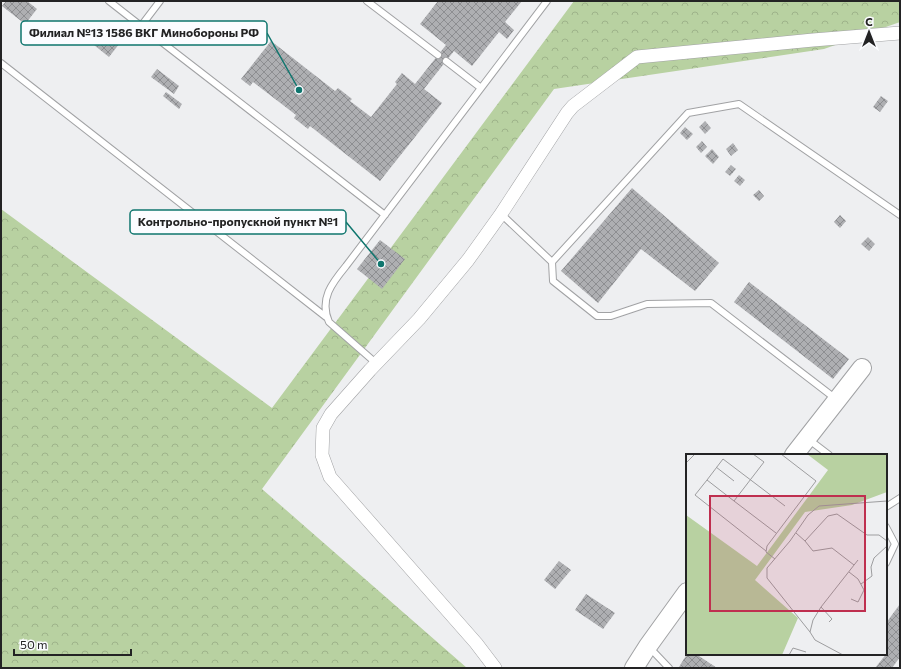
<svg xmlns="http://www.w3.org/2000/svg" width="901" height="669" viewBox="0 0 901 669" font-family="Commissioner,sans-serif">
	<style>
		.forest { fill: url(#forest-crowns) }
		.building { fill: url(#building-cross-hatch) }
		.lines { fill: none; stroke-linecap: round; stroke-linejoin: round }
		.lane-casing { stroke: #a1a2a4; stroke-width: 8 }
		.street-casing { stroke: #a1a2a4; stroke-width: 14 }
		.secondary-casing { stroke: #a1a2a4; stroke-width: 20 }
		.lane { stroke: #fff; stroke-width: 6 }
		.street { stroke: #fff; stroke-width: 13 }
		.secondary { stroke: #fff; stroke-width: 18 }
		.inset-road { fill: none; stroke: #9d9d9f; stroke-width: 1 }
		.view { fill: #bf2f4f; fill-opacity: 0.15; stroke: #bf2f4f; stroke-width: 2 }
		.inset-edge { fill: none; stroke: #232324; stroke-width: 2 }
		.leader { fill: none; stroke: #0f766e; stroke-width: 1.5 }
		.callout-dot { fill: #0f766e; stroke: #fbfcff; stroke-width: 1.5 }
		.callout { fill: #fbfcff; stroke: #0f766e; stroke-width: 1.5 }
		.callout-label { font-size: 12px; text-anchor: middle; font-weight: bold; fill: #232324 }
	</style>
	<defs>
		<pattern id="forest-crowns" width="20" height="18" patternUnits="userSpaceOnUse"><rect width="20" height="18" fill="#b8d1a1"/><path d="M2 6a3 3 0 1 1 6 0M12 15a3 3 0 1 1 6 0" fill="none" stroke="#9eb38a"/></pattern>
		<pattern id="building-cross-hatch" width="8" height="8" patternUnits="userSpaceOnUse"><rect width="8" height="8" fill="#aeafb2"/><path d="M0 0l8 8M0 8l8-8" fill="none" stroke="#8d8e91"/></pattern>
	</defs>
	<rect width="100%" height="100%" fill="#eeeff1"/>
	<!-- forest -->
	<path class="forest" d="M 574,1 L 900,1 L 900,22 L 824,49 L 554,89 L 262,489 L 467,668 L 1,668 L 1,209 L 272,408 Z"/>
	<!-- building -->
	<path class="building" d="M 6,1 L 27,1 L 37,9 L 25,24 L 2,6 Z
		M 438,1 L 522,1 L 505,22 L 514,30 L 507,39 L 499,32 L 472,66 L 454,51 L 424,89 L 442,103 L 380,181 L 310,126 L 308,129 L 294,118 L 296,115 L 253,82 L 250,86 L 241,79 L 271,41 L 335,91 L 338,88 L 352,99 L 350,101 L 371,117 L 397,84 L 395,82 L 402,73 L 415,84 L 446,45 L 420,24 Z
		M 108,28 L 123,39 L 109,57 L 94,45 Z
		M 157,69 L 179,86 L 174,94 L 151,77 Z
		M 166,92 L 182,104 L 179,109 L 163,96 Z
		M 881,96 L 888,101 L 880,112 L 873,107 Z
		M 705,121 L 711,128 L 705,134 L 699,127 Z
		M 685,127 L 693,134 L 687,140 L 680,133 Z
		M 702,141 L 707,147 L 701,153 L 696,147 Z
		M 733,143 L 738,150 L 731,156 L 726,149 Z
		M 712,149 L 719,157 L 713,164 L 705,156 Z
		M 731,165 L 736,169 L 730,176 L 725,172 Z
		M 739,175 L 745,180 L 740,186 L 734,181 Z
		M 632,188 L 719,263 L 695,291 L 641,249 L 598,303 L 561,271 Z
		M 759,190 L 764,196 L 759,201 L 753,195 Z
		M 840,215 L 846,221 L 840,228 L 834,222 Z
		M 868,237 L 875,244 L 869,251 L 861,244 Z
		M 380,240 L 405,259 L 382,289 L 357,269 Z
		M 749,282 L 849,359 L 833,379 L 734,302 Z
		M 559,561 L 571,570 L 555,589 L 544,580 Z
		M 586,594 L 615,613 L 603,629 L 575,610 Z
		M 900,604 L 900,657 L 892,668 L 875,668 L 887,653 L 886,652 L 886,623 Z
		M 687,654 L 696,654 L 717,668 L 680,668 L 679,667 Z"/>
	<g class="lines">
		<!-- lane casing -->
		<g class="lane-casing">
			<path id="lane" d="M 109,1 L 141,26
				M 160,1 L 141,26 L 385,215
				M 367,1 L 438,55
				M 446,61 L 481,88
				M 1,63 L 326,317
				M 501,214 L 552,262 L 688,113 L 739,104 L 900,215
				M 552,262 L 553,281 L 597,316 L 611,316 L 647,304 L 711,303 L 836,399
				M 377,364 L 329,322 C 319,299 332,283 346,266 L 547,1
				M 808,439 L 829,455
				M 886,507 L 900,498
				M 886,527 L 895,544 L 886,563
				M 649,647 L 669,668"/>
		</g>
		<!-- street casing -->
		<g class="street-casing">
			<path id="street" d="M 495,668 L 476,643 L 330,477 L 322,455 L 323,428 L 331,414 L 370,370 L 419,319 L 468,260 L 501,214 L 567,113 L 573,106 L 637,57 L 813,40 L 900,33"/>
		</g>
		<!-- secondary casing -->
		<g class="secondary-casing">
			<path id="secondary" d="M 794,455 L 862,368
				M 634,668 L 648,646 L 687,592"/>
		</g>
		<!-- lane -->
		<use href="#lane" class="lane"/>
		<!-- street -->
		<use href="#street" class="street"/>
		<!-- secondary -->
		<use href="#secondary" class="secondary"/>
	</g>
	<!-- overview -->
	<g transform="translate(686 454)">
		<rect width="201" height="201" fill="#eeeff1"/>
		<path d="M 121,0 L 201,0 L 201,38 L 166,51 L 119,58 L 69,126 L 112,164 L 96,201 L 0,201 L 0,61 L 71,112 L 142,16 Z" fill="#b8d1a1"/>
		<path class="inset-road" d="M 67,0 L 78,8 L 48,47 L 90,79M 0,9 L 9,0M 30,13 L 48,27M 21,26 L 9,41 L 80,97M 48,47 L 21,26 L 37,5 L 99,52M 110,79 L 119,87 L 142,62 L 151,60 L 181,81 L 193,81 L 201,87M 119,87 L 127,97 L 146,94 L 168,111M 89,105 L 80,98 L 81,92 L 130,27 L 95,0M 163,118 L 172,125 L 178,136 L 172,148 L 165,145M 175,130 L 186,122 L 185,113 L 188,104 L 201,92M 135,153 L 146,165 L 143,168M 124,178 L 81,124 L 81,114 L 104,87 L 122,61 L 133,52 L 201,47M 103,201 L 107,194 L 120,198M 157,201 L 129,186 L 124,178 L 127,166 L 135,153 L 172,106"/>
		<path class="view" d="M 24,42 L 179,42 L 179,157 L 24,157 Z"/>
		<rect width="201" height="201" class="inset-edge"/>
	</g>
	<!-- callouts -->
	<path class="leader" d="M299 90L267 33M381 264L346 222"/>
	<g class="callout-dot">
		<circle cx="299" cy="90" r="4"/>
		<circle cx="381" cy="264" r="4"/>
	</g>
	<g class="callout">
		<rect x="21" y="21" width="246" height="24" rx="4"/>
		<rect x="130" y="210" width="216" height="24" rx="4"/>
	</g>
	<g class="callout-label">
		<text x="144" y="37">Филиал №13 1586 ВКГ Минобороны РФ</text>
		<text x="238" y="226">Контрольно-пропускной пункт №1</text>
	</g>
	<!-- border -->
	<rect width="901" height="669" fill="none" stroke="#232324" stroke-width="4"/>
	<!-- north arrow -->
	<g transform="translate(869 32)" stroke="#fbfcff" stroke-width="3" paint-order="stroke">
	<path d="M0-3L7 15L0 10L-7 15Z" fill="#232324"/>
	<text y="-6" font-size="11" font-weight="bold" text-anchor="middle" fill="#232324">С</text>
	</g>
	<!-- scale -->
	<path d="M14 649v6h117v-6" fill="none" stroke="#232324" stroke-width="2"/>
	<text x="20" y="649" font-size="12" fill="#232324" stroke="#fbfcff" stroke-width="3" paint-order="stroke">50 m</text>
</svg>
